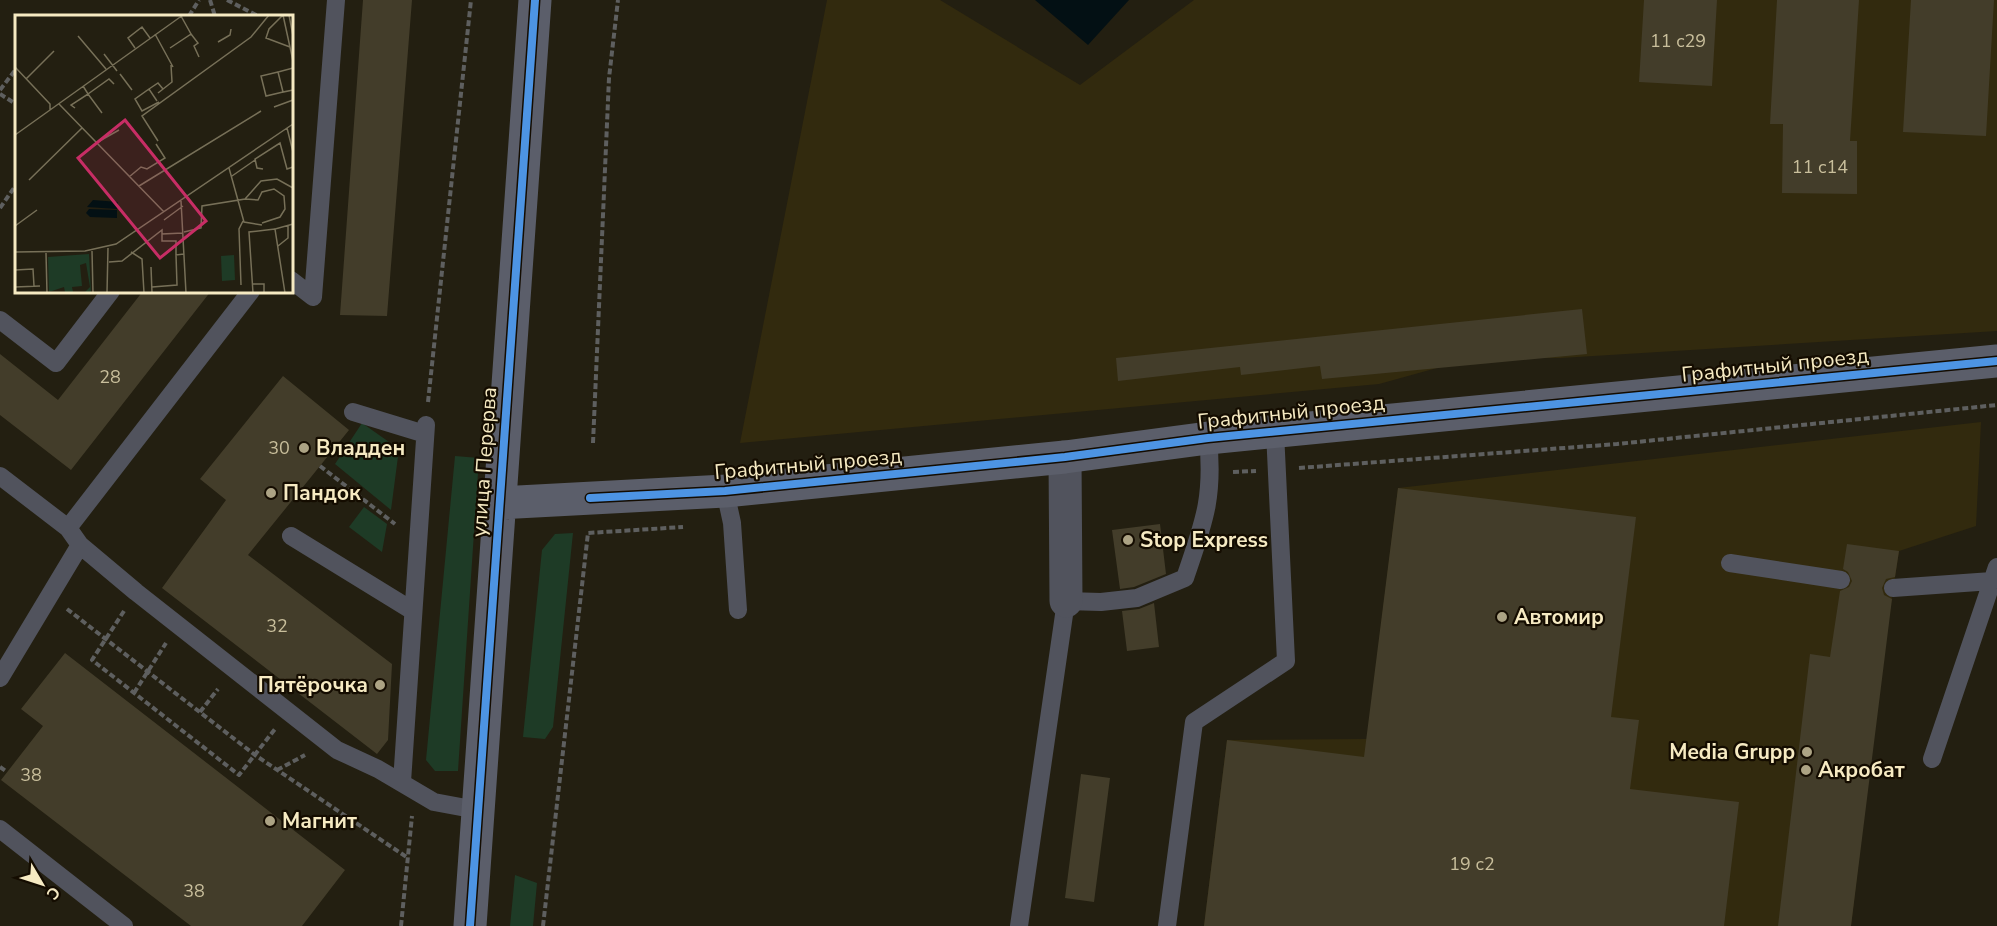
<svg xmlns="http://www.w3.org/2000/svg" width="1997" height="926" viewBox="0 0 1997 926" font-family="'Nunito Sans',sans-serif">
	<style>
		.built { fill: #322a0e }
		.green { fill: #1e3b26 }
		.water { fill: #031014 }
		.building { fill: #433d2a }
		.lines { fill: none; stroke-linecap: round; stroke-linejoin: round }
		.path { stroke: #5e5f5f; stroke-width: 4; stroke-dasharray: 6 3; stroke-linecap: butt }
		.lane { stroke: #51535d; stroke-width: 18 }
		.street { stroke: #51535d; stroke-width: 33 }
		.secondary { stroke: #5b5e6a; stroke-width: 33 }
		.cycleway-casing { stroke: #140c00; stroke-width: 11 }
		.cycleway { stroke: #4d94e3; stroke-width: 8 }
		.poi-dot { fill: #aca384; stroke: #140c00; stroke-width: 2 }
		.labels { text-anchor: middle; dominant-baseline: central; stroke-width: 4.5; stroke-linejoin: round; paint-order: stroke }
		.number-label { font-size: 18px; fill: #c9bf9c }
		.street-label { font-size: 21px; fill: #f6eac2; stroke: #140c00 }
		.poi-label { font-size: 21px; font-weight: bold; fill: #f6eac2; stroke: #140c00; text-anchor: start }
		.inset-road { fill: none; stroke: #777058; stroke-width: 1.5 }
		.view { fill: #c72d65; fill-opacity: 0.15; stroke: #c72d65; stroke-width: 3 }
		.inset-edge { fill: none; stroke: #f6eac2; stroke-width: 3 }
	</style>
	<rect width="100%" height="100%" fill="#231f11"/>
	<!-- built -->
	<path class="built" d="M 827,0 L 940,0 L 1080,85 L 1194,0 L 1997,0 L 1997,331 L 1561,358 L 1473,358 L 1379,384 L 740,443 Z
		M 1981,422 L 1976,526 L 1899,551 L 1884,650 L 1851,926 L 1204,926 L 1227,740 L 1367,739 L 1398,488 Z"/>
	<!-- green -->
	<path class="green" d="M 362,423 L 399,449 L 391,510 L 335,464 Z
		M 455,456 L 479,458 L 458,771 L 435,771 L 426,760 Z
		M 364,507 L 387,524 L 382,552 L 349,527 Z
		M 573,533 L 553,727 L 545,739 L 523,737 L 542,550 L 555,534 Z
		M 515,875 L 537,883 L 533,926 L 510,926 Z"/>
	<!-- water -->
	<path class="water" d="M 1035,0 L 1129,0 L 1088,45 Z"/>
	<!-- building -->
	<path class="building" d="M 363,0 L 412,0 L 387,316 L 340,315 Z
		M 1644,0 L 1717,0 L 1712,86 L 1639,82 Z
		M 1777,0 L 1859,0 L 1850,141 L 1857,141 L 1857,194 L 1782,193 L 1783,124 L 1770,124 Z
		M 1911,0 L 1994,0 L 1986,136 L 1903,132 Z
		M 143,291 L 211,291 L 71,470 L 0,415 L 0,354 L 58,400 Z
		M 1582,309 L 1587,354 L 1322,379 L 1320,366 L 1241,375 L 1240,367 L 1118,381 L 1116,358 Z
		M 283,376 L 349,430 L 248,555 L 392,664 L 388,740 L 377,754 L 162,588 L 226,500 L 200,479 Z
		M 1398,488 L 1636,517 L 1611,717 L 1639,720 L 1630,789 L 1739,802 L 1724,926 L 1204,926 L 1227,740 L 1364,757 Z
		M 1160,524 L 1166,574 L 1134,587 L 1120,589 L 1112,530 Z
		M 1847,544 L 1899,551 L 1895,577 L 1886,579 L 1882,588 L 1884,595 L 1892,599 L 1851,926 L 1778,926 L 1810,654 L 1830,657 L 1840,591 L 1849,587 L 1852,581 L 1848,572 L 1843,569 Z
		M 1154,603 L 1159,647 L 1127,651 L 1122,611 L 1139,609 Z
		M 65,653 L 345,870 L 302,926 L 191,926 L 1,780 L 43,726 L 21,709 Z
		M 1081,774 L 1110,778 L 1094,902 L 1065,898 Z"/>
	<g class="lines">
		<!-- path -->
		<path class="path" d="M 210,0 L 215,16
			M 227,0 L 258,16
			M 59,16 L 60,16
			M 189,16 L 199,0
			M 0,90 L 16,69
			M 0,94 L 16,104
			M 0,208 L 16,185
			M 428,402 L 471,0
			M 593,443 L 609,78 L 618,0
			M 320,466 L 395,524
			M 1299,468 L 1617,444 L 1997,405
			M 1233,472 L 1256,471
			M 67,609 L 255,755 L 408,858
			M 124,611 L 92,660 L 239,775 L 275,729
			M 134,693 L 166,643
			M 200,712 L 218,689
			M 0,767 L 7,772
			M 277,770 L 305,755
			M 401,926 L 412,816
			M 543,926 L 588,533 L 683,527"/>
		<!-- lane -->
		<path class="lane" d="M 291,280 L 313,297 L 336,0
			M 0,320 L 56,363 L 111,291
			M 353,412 L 425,434
			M 0,476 L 68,528 L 80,545 L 136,592 L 337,750 L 378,769 L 434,802 L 477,810
			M 725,491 L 732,523 L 738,610
			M 68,528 L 251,291
			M 291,536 L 413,611
			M 1730,563 L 1841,580
			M 1893,588 L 1992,581
			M 0,678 L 80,545
			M 1932,759 L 1997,567
			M 402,782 L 426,425
			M 0,829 L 124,926
			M 1019,926 L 1066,601 L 1101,602 L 1137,598 L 1185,578 C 1204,522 1214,498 1208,438
			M 1167,926 L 1194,722 L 1286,661 L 1275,432"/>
		<!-- street -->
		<path class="street" d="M 1065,457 L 1066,601"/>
		<!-- secondary -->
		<path class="secondary" d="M 499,503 L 725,491 L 1065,457 L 1208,438 L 1997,361
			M 470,926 L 535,0"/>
		<!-- cycleway casing -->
		<g class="cycleway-casing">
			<path id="cycleway" d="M 590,498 L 725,491 L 1065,457 L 1208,438 L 1997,361
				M 470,926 L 535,0"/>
		</g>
		<!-- cycleway -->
		<use href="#cycleway" class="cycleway"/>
	</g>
	<!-- markers -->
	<g class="poi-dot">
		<circle cx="304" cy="448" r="6"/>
		<circle cx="271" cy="493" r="6"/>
		<circle cx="1128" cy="540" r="6"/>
		<circle cx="1502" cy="617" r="6"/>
		<circle cx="380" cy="685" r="6"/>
		<circle cx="1807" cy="752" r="6"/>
		<circle cx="1806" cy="770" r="6"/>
		<circle cx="270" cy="821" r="6"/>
	</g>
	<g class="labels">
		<!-- number labels -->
		<g class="number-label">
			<text x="1678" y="41">11 c29</text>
			<text x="1820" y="167">11 с14</text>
			<text x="110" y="377">28</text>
			<text x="279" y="448">30</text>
			<text x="277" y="626">32</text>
			<text x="31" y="775">38</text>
			<text x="1472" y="864">19 с2</text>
			<text x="194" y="891">38</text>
		</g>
		<!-- street labels -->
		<g class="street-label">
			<text transform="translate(1775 365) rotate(-6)">Графитный проезд</text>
			<text transform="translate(1291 412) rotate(-6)">Графитный проезд</text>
			<text transform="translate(484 462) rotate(-86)">улица Перерва</text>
			<text transform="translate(808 464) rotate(-5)">Графитный проезд</text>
		</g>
		<!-- poi labels -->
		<g class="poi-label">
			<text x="316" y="448">Владден</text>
			<text x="283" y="493">Пандок</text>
			<text x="1140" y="540">Stop Express</text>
			<text x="1514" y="617">Автомир</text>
			<text x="368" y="685" text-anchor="end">Пятёрочка</text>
			<text x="1795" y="752" text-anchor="end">Media Grupp</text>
			<text x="1818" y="770">Акробат</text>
			<text x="282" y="821">Магнит</text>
		</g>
	</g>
	<!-- overview -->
	<g transform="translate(15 15)">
		<rect width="278" height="278" fill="#231f11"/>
		<path d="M 74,239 L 76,277 L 70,277 L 75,272 L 71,248 L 65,250 L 67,271 L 57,272 L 58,277 L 50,277 L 49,272 L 34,277 L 33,242 ZM 219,240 L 220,265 L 207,266 L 206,241 Z" fill="#1e3b26"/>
		<path d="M 78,185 L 103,187 L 102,194 L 72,192 ZM 74,194 L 102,195 L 102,203 L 75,202 L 71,198 Z" fill="#031014"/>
		<path class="inset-road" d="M 268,0 L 254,14 L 251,23 L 275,32M 268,0 L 278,46M 274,0 L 278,21M 140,19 L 158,52M 176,19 L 183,28 L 179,31 L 184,42M 63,21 L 91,54M 203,27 L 215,20 L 216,14M 120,33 L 113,23 L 127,12 L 135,23M 155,33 L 176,19 L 166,1M 89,39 L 102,56M 0,52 L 35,89 L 35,95M 278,53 L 263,57 L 268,77 L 278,75M 263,57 L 246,61 L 251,81 L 268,77M 105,59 L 117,75M 11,64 L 39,36M 68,71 L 73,79 L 94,64 L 99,69M 134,74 L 143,68 L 148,74M 143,78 L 157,67 L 156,50M 142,86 L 134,74 L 120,84 L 127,96 L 144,87M 44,89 L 149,197M 259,92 L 278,85M 60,93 L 56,90 L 73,79 L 87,98M 272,113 L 278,137M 0,120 L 168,0M 143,126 L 127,101 L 236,22 L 254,0M 81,128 L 104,115M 214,153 L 229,207 L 247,210M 248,154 L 242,153 L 240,144 L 265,128 L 272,154 L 278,152M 217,161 L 240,145M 114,162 L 126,152 L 132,154 L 150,143 L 141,129M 14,165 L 67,113M 124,171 L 246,96M 230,184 L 243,185 L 247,177 L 259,174 L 269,181 L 270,194 L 265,202 L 247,208M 166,186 L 171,278M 149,205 L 168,191M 0,211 L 22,195M 169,217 L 186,213 L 187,191 L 230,184 L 246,166 L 262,164 L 278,173M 168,218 L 147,219 L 147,226 L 161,226 L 161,240 L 169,239M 263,231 L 273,223 L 273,210M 77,236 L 78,278M 0,237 L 70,236 L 101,229 L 278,109M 116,237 L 127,244 L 129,278M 31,238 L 32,278M 94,247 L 107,246 L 147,215 L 147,219M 136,252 L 137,278M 0,255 L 18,254 L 19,271M 238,269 L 249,269 L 249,278M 226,270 L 224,214 L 228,206M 0,272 L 25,271M 137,272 L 162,270 L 161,240M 92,278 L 93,233M 238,278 L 234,217 L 260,214M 270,278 L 260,214 L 278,209"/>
		<path class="view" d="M 110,105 L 191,206 L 145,243 L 63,143 Z"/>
		<rect width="278" height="278" class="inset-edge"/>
	</g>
	<!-- north arrow -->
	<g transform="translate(42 884) rotate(129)" stroke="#140c00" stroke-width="4.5" paint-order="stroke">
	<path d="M0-4.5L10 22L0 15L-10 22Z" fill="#f6eac2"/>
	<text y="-9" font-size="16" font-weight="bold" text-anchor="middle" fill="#f6eac2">С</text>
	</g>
</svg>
